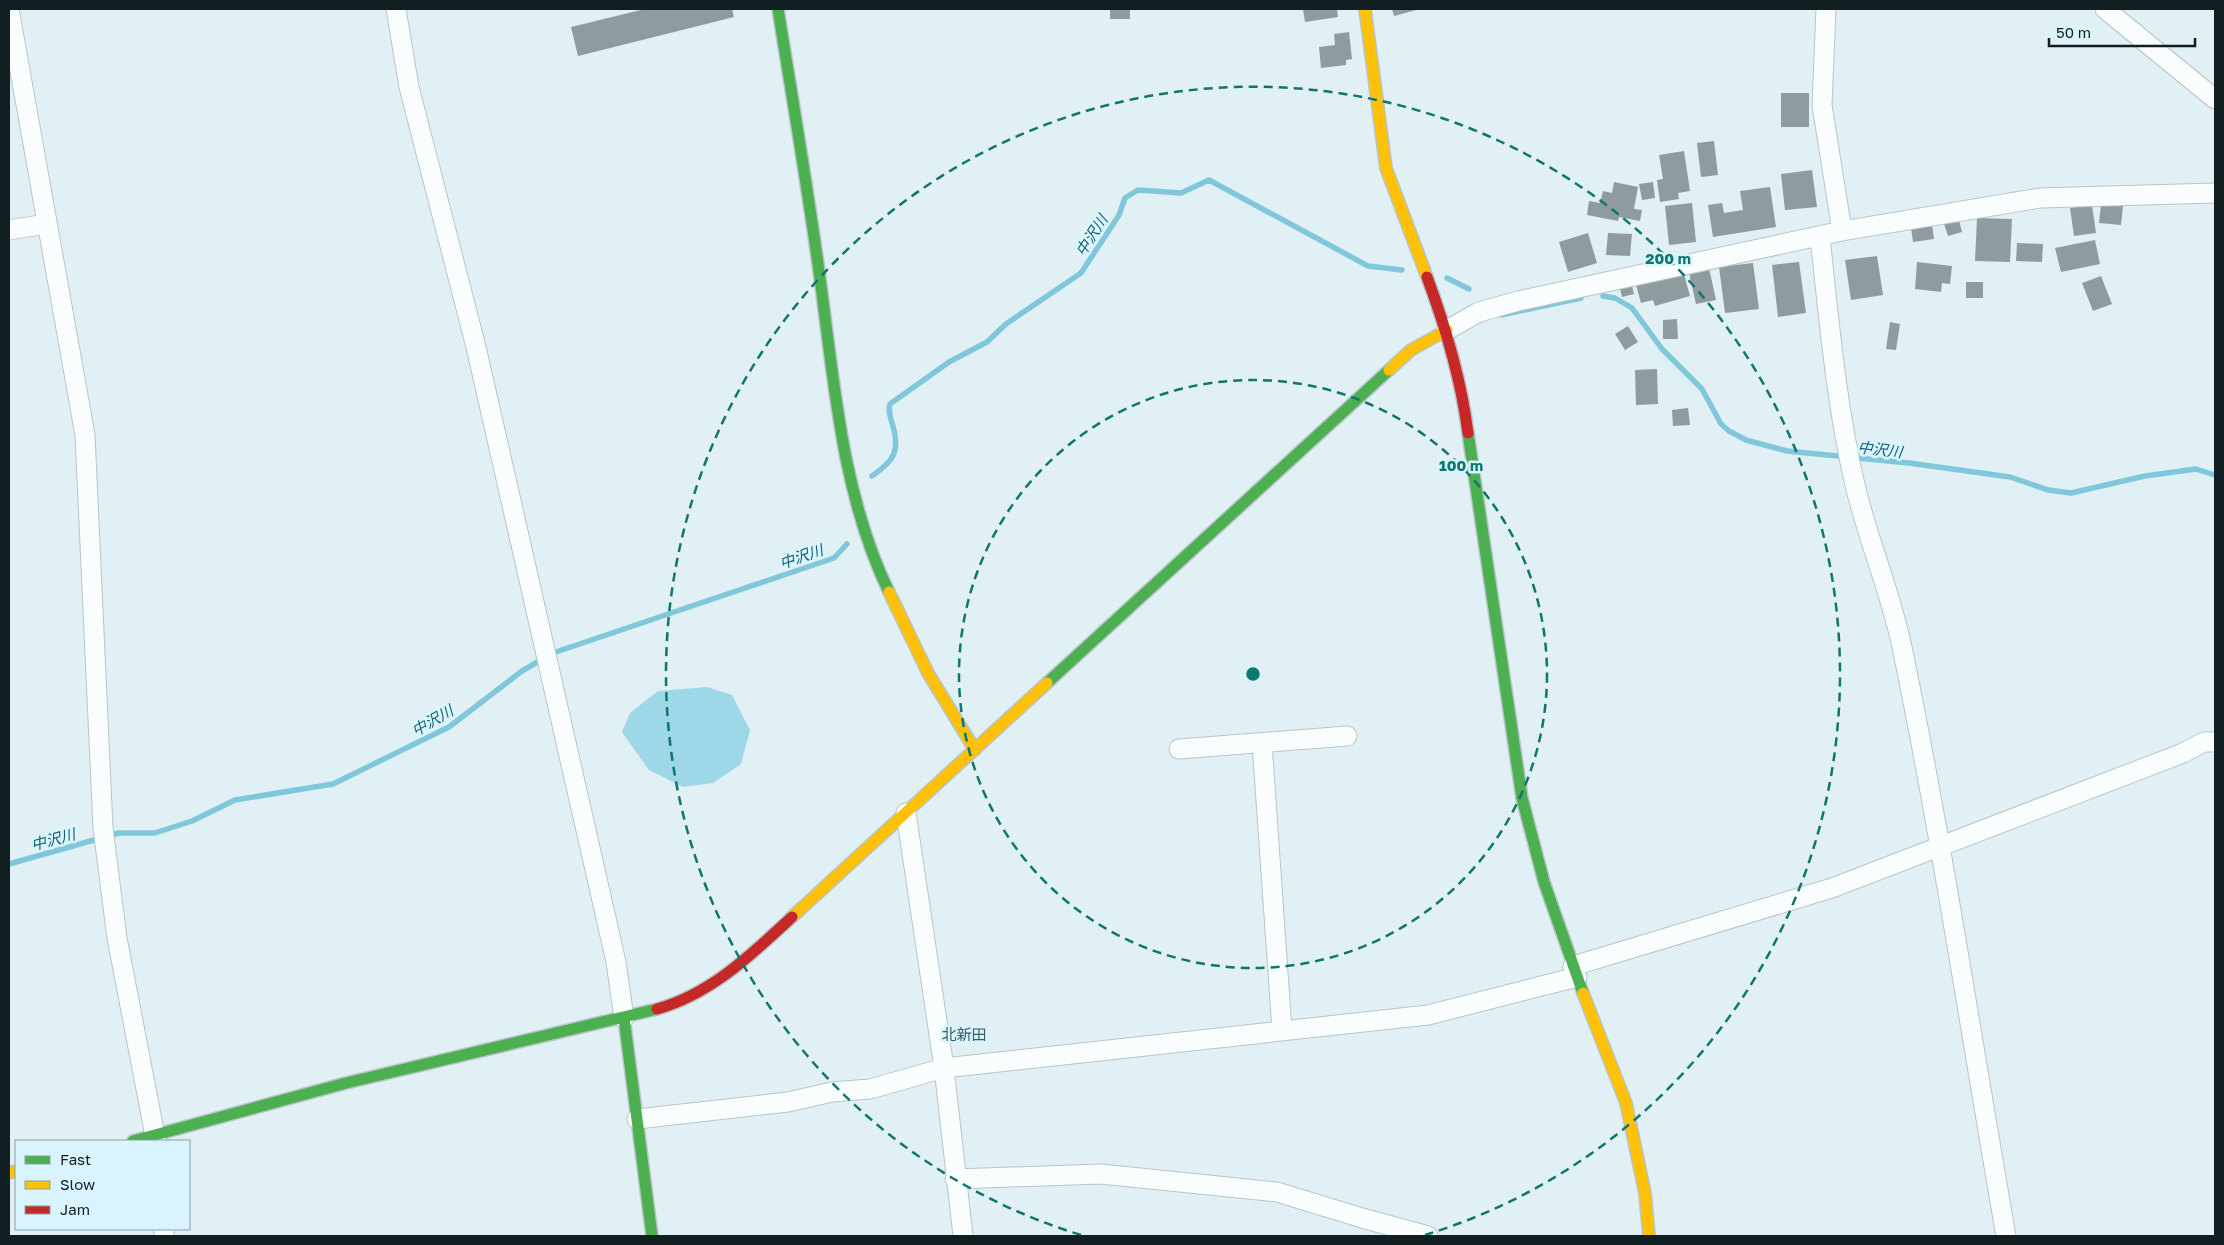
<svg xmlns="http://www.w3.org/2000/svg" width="2224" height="1245" viewBox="0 0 2224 1245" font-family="'Golos Text','Noto Sans JP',sans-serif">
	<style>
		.forest { fill: #9ed7e8 }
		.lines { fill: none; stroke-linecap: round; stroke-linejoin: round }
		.stream { stroke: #81c7db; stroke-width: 5.5 }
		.building { fill: #8f9b9f }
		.street-casing { stroke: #b8c5c8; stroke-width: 21 }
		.fast-casing { stroke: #b8c5c8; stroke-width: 14 }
		.slow-casing { stroke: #b8c5c8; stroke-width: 14 }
		.jam-casing { stroke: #b8c5c8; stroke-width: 14 }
		.street { stroke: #fafdfe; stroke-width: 19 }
		.fast { stroke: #4caf50; stroke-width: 11 }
		.slow { stroke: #ffc107; stroke-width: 11 }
		.jam { stroke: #c62828; stroke-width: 11 }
		.ring { fill: none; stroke: #0f766e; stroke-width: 2.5; stroke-dasharray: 9 6 }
		.labels { text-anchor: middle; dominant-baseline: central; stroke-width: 5; stroke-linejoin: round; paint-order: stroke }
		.water-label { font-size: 15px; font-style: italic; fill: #135f72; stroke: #d9f4fd }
		.neighbourhood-label { font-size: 15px; fill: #3d5b64; stroke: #d9f4fd }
		.centre { fill: #0f766e; stroke: #d9f4fd; stroke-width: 2.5 }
		.ring-label { font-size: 15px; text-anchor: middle; font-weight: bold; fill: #0f766e; stroke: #d9f4fd; stroke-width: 5; stroke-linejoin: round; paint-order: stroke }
	</style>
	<rect width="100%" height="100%" fill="#e1f0f5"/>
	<!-- forest -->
	<path class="forest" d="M 707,687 L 732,695 L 750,730 L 741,764 L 713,783 L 683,787 L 649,770 L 622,732 L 630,713 L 658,691 Z"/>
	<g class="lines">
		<!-- stream -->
		<path class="stream" d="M 1447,278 L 1469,289
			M 1603,296 L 1615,298 L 1632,308 L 1662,349 L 1702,389 L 1721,424 L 1729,431 L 1746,440 L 1787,451 L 1909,463 L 2010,477 L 2048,490 L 2071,493 L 2145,476 L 2196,469 L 2215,475
			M 1501,315 L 1581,298
			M 872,476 C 894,461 901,451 892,423 C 890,416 888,411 890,404 L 949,362 L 987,342 L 1006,324 L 1081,273 L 1119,215 L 1125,198 L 1138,190 L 1181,193 L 1209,180 L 1368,266 L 1402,270
			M 9,864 L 119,833 L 155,833 L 192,821 L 235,800 L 333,784 L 449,727 L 522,671 L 553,653 L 834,558 L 847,544"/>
	</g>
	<!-- building -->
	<path class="building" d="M 645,9 L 732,9 L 734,17 L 578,56 L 571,27 Z
		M 1110,9 L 1130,9 L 1130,19 L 1110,19 Z
		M 1303,9 L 1337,9 L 1338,17 L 1305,22 Z
		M 1392,9 L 1420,9 L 1394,16 Z
		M 1349,32 L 1352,59 L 1346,60 L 1346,65 L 1321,68 L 1319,47 L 1335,45 L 1334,34 Z
		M 1781,93 L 1809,93 L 1809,127 L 1781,127 Z
		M 1714,141 L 1718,175 L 1701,177 L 1697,143 Z
		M 1684,151 L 1690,191 L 1678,193 L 1679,199 L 1660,202 L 1657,180 L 1663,179 L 1659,155 Z
		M 1812,170 L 1817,207 L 1785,210 L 1781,174 Z
		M 1614,182 L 1638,187 L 1634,209 L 1642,210 L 1640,221 L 1619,217 L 1618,221 L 1587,215 L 1589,201 L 1600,203 L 1603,191 L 1612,193 Z
		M 1653,182 L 1655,198 L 1642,200 L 1639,184 Z
		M 1770,187 L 1776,227 L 1713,237 L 1708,205 L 1722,203 L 1724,213 L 1743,210 L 1740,191 Z
		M 1692,203 L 1696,242 L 1669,245 L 1665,206 Z
		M 2101,204 L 2123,206 L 2121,225 L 2099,223 Z
		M 2092,205 L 2096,233 L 2074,236 L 2070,208 Z
		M 1977,218 L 2012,219 L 2010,262 L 1975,261 Z
		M 1959,220 L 1962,232 L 1948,236 L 1944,224 Z
		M 1932,224 L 1934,239 L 1913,242 L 1911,227 Z
		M 1588,233 L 1597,263 L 1568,272 L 1559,242 Z
		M 1608,233 L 1632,234 L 1630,256 L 1606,255 Z
		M 2095,240 L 2100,264 L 2061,272 L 2055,248 Z
		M 2017,243 L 2043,244 L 2042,262 L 2016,261 Z
		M 1877,256 L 1883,295 L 1851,300 L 1845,260 Z
		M 1799,262 L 1806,313 L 1778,317 L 1772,265 Z
		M 1917,262 L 1952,266 L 1950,284 L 1942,283 L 1941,292 L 1915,289 Z
		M 1753,263 L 1759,309 L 1725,313 L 1719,267 Z
		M 1709,268 L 1716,300 L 1696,304 L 1689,273 Z
		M 1683,271 L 1690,296 L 1655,306 L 1653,300 L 1641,303 L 1636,285 Z
		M 2101,276 L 2112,304 L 2093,311 L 2082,283 Z
		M 1631,282 L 1634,294 L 1622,297 L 1619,285 Z
		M 1966,282 L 1983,282 L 1983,298 L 1966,298 Z
		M 1677,319 L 1678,339 L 1663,339 L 1663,320 Z
		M 1890,322 L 1900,324 L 1896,350 L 1886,349 Z
		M 1628,326 L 1638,342 L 1625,350 L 1615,334 Z
		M 1657,369 L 1658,404 L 1636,405 L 1635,370 Z
		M 1688,408 L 1690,425 L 1673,426 L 1672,410 Z"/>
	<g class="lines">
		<!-- street casing -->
		<g class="street-casing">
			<path id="street" d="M 9,9 L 85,435 L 103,828 L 117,938 L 156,1141
				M 396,9 L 409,87 L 476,347 L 616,962 L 624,1018
				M 1826,9 L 1822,105 L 1842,231
				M 2105,9 L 2215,99
				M 9,230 L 46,224
				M 1820,237 C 1829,320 1836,403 1855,485 C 1868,541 1892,595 1903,652 C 1943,846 1972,1042 2006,1236
				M 1447,330 L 1479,312 L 1518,301 L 1842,231 L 2040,198 L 2215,193
				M 1262,743 L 1282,1030
				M 1179,749 L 1347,736
				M 906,813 L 944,1068 L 963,1236
				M 1573,966 L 1832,888 L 2183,753 L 2204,742 L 2215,742
				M 637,1119 L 788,1102 L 832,1092 L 870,1089 L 944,1068 L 1428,1015 L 1577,977
				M 955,1179 L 1101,1174 L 1277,1192 L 1362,1218 L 1428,1236
				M 164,1229 L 164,1236"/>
		</g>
		<!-- fast casing -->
		<g class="fast-casing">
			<path id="fast" d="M 778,9 C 792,96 807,184 819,271 C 834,379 841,493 889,592
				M 1468,433 L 1522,798 L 1544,882 L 1583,993
				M 1047,683 L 1389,370
				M 624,1018 L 652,1236
				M 133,1141 L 346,1083 L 657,1009"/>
		</g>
		<!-- slow casing -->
		<g class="slow-casing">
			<path id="slow" d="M 1365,9 L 1386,168 L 1427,277
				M 1389,370 L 1411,350 L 1447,330
				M 889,592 L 928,673 L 975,750
				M 792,917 L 1047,683
				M 1583,993 L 1626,1103 L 1645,1193 L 1649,1236
				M 9,1173 L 16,1171"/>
		</g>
		<!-- jam casing -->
		<g class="jam-casing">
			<path id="jam" d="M 1427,277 C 1446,328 1461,379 1468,433
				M 657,1009 C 711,994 752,954 792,917"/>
		</g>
		<!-- street -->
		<use href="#street" class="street"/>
		<!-- fast -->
		<use href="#fast" class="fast"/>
		<!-- slow -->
		<use href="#slow" class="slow"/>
		<!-- jam -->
		<use href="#jam" class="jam"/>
	</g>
	<!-- distance rings -->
	<g class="ring">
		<circle cx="1253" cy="674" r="294"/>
		<path d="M1081 1235A587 587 0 1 1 1425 1235"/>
	</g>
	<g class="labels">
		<!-- water labels -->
		<g class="water-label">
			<text transform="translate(1091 235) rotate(-57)">中沢川</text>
			<text transform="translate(1880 449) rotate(7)">中沢川</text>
			<text transform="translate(801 556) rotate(-19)">中沢川</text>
			<text transform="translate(432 720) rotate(-30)">中沢川</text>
			<text transform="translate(53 839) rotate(-15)">中沢川</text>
		</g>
		<!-- neighbourhood labels -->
		<g class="neighbourhood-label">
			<text x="964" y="1034">北新田</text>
		</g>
	</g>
	<circle cx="1253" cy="674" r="8" class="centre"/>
	<g class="ring-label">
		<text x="1668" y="264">200 m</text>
		<text x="1461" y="471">100 m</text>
	</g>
	<!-- border -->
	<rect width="2224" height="1245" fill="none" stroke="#111e22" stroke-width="20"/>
	<!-- legend -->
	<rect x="15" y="1140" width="175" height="90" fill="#d9f4fd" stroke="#899ea5"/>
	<rect x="25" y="1156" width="25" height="8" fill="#4caf50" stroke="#899ea5"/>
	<text x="60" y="1165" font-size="15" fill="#111e22">Fast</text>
	<rect x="25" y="1181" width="25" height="8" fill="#ffc107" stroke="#899ea5"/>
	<text x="60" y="1190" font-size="15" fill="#111e22">Slow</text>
	<rect x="25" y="1206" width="25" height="8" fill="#c62828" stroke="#899ea5"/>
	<text x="60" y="1215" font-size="15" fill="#111e22">Jam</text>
	<!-- scale -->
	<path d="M2049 38v8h146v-8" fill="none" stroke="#111e22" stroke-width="2.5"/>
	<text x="2056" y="38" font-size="15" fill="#111e22" stroke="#d9f4fd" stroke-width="4" paint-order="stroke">50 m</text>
</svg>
